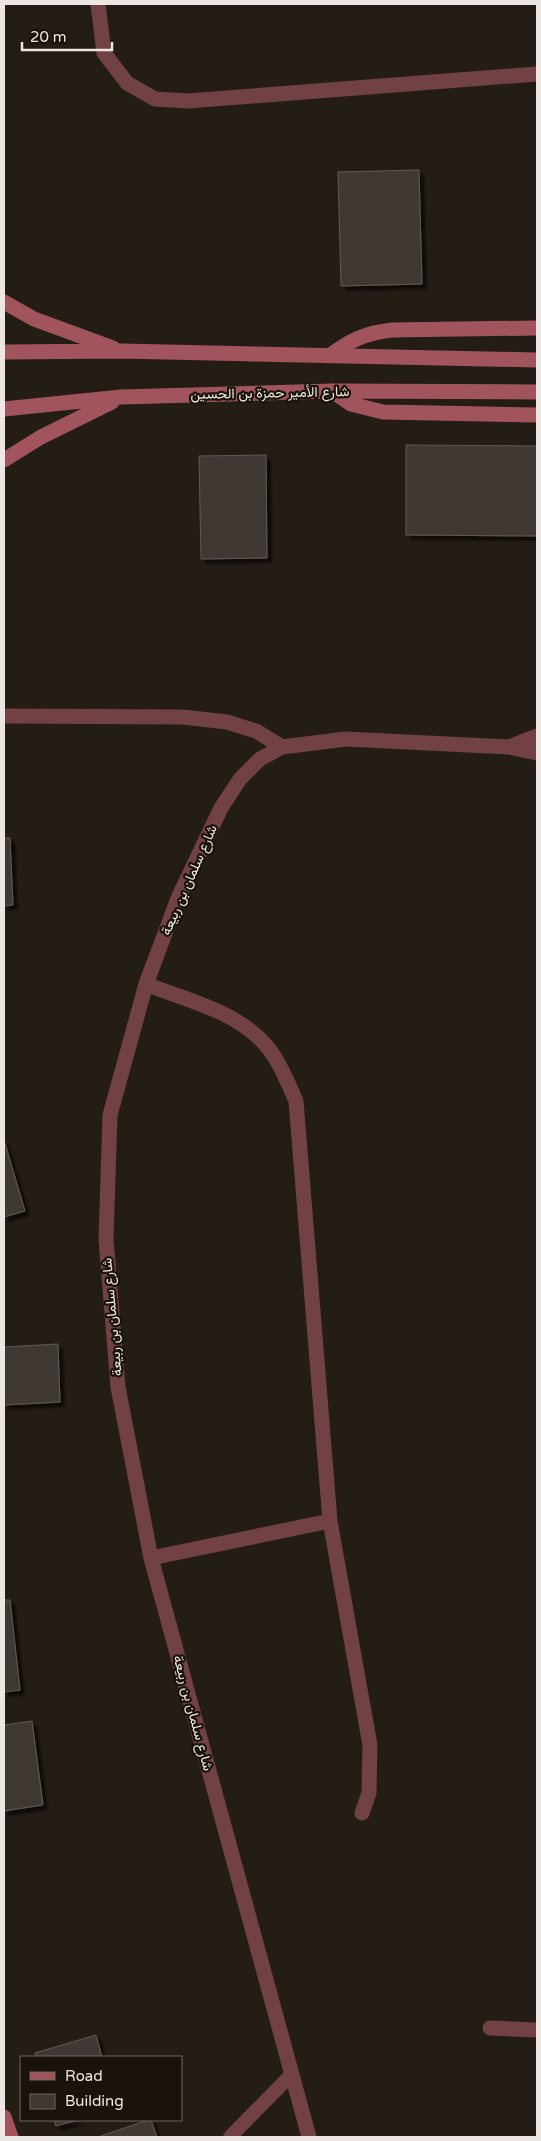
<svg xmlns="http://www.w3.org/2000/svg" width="541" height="2141" viewBox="0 0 541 2141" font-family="'Varela Round',Vazirmatn,sans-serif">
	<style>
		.building { fill: #413931; stroke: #625a51; filter: url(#shadow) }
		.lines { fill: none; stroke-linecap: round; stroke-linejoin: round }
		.lane { stroke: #724146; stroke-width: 14 }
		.street { stroke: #724146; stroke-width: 15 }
		.secondary { stroke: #a1545c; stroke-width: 15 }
		.labels { text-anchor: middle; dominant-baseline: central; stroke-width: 4.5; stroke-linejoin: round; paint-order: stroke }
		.street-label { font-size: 14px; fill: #ece7e2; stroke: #1a130c }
	</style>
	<defs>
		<filter id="shadow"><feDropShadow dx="4.5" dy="4.5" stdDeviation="1" flood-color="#0009"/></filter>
	</defs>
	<rect width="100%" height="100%" fill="#241d15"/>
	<!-- building -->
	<path class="building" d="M 419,170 L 422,284 L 341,286 L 338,172 Z
		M 406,445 L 537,446 L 537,536 L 406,535 Z
		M 266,455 L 267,558 L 201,559 L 199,456 Z
		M 4,838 L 10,838 L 13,905 L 4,906 Z
		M 4,1140 L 25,1211 L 4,1217 Z
		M 58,1344 L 60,1402 L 4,1405 L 4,1347 Z
		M 4,1600 L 10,1600 L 20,1690 L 4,1692 Z
		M 32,1721 L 43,1805 L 4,1811 L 4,1725 Z
		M 96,2035 L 102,2057 L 36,2057 L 35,2053 Z
		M 54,2120 L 78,2120 L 56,2126 Z
		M 148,2120 L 151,2120 L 157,2137 L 98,2137 Z"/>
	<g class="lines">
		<!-- lane -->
		<path class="lane" d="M 230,2137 L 291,2075"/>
		<!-- street -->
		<path class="street" d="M 98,4 L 104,53 L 127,83 L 155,99 L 188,101 L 537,74
			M 4,716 L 183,717 L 227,722 L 256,731 L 282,747
			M 509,747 L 537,736
			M 146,984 C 186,1000 232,1010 262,1041 C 278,1057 287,1081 296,1101 L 330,1521 L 370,1745 L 369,1793 L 362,1813
			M 151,1558 L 330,1521
			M 490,2028 L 537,2030
			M 309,2137 L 151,1558 L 118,1387 L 106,1239 L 110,1115 L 146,984 L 179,896 L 221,808 L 240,779 L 260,759 L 282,747 L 346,739 L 509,747 L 537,753"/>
		<!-- secondary -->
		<path class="secondary" d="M 4,302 L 34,319 L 113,348
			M 4,352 L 121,351 L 537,360
			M 329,356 C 351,340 365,333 392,330 L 537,328
			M 332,391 L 351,404 L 383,412 L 537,415
			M 4,409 L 121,397 L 332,391 L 537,392
			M 4,460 L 41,437 L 112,402
			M 4,2117 L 11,2137"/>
	</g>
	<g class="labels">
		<!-- street labels -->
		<g class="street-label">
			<text transform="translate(270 393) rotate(-1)">شارع الأمير حمزة بن الحسين</text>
			<text transform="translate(189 880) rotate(-66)">شارع سلمان بن ربيعة</text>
			<text transform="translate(112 1317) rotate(-95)">شارع سلمان بن ربيعة</text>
			<text transform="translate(193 1713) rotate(75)">شارع سلمان بن ربيعة</text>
		</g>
	</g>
	<!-- border -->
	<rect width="541" height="2141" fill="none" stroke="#ece7e2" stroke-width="10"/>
	<!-- legend -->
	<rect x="20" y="2056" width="162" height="65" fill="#1a130c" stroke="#6e6862"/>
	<rect x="30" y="2072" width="25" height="8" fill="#a1545c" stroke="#6e6862"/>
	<text x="65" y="2081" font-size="15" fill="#ece7e2">Road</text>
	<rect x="30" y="2094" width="25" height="15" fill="#413931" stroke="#6e6862"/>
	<text x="65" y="2106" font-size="15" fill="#ece7e2">Building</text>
	<!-- scale -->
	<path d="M22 42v8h90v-8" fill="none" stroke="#ece7e2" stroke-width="2.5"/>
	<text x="30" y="42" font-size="15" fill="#ece7e2" stroke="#1a130c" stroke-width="4" paint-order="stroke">20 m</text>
</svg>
